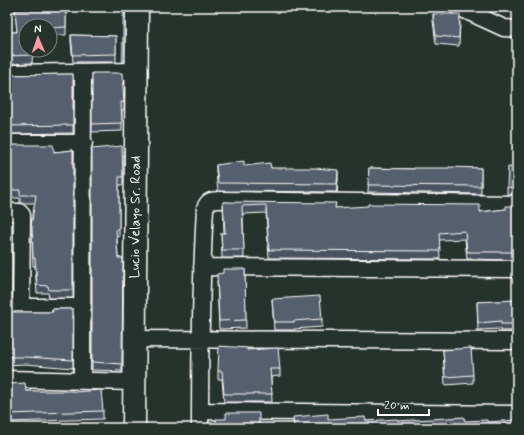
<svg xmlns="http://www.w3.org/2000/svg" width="524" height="435" viewBox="0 0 524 435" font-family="Mynerve,sans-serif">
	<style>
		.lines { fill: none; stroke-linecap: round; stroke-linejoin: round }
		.stream { stroke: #97a6ac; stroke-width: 5 }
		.street-casing { stroke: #fff; stroke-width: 19 }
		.secondary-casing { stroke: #fff; stroke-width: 25 }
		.street { stroke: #26332d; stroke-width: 16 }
		.secondary { stroke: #26332d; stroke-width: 22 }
		.wall { fill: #4a525e; stroke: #fff }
		.shaded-wall { fill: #3c424c; stroke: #fff }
		.building { fill: #565f6d; stroke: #fff }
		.labels { text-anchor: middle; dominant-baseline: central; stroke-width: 4; stroke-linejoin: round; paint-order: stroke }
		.street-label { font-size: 14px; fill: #fff; stroke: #26332d }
	</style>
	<rect width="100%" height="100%" fill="#26332d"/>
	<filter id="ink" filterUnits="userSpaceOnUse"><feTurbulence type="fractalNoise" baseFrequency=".025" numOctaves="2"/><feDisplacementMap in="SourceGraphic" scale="8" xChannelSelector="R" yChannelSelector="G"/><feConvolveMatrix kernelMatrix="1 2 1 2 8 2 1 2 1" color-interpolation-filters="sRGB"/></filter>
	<g filter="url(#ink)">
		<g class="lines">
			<!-- stream -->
			<path class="stream" d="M 125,13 L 124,62 L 126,68"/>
			<!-- street casing -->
			<g class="street-casing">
				<path id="street" d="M 458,7 L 504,28 L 517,29
					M 7,73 L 137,71
					M 7,143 L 84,143
					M 7,212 L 19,212 L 22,215 L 21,307
					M 202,267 L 517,269
					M 7,307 L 83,307
					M 135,339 L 517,341
					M 7,379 L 135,382
					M 82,380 L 83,72
					M 200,411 L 517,414
					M 200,428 C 200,354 201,281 205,208 C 208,200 213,200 220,200 L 517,204"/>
			</g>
			<!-- secondary casing -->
			<g class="secondary-casing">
				<g id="secondary">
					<path id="s1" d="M 134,428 L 137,7"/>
				</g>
			</g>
			<!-- street -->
			<use href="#street" class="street"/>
			<!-- secondary -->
			<use href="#secondary" class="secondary"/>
		</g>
		<!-- wall -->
		<path class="wall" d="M 66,9 L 66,35 L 50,35 L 50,26 L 26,26 L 33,50 L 32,63 L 7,64 L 7,32 L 17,32 L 15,10 Z
			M 433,14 L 460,22 L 459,46 L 436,44 L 433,21 Z
			M 71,35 L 116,36 L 116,62 L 73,62 L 71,42 Z
			M 92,73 L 124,102 L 124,110 L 122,110 L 122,131 L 92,132 Z
			M 73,74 L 73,133 L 7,134 L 7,75 Z
			M 7,145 L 54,152 L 73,150 L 73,298 L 49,298 L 48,293 L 37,293 L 35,266 L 33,266 L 32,234 L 31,234 L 31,226 L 35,203 L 20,203 L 20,198 L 7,198 Z
			M 92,149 L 123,177 L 123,185 L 119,185 L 119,237 L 117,237 L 118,258 L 123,258 L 122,371 L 92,370 Z
			M 216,165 L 271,168 L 338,178 L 337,192 L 218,191 L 216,172 Z
			M 369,168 L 414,169 L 481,168 L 481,194 L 368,192 Z
			M 517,168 L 517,195 L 507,194 L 507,187 Z
			M 223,202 L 336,208 L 480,212 L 506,209 L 517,206 L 517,260 L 467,259 L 465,239 L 439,240 L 440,259 L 269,258 L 266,213 L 243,214 L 244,258 L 222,258 L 221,233 L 224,233 Z
			M 245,269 L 246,328 L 219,329 L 217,281 L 223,273 Z
			M 272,299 L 322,319 L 322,327 L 294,329 L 294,330 L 274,330 Z
			M 517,300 L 517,331 L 501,331 L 501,329 L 478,330 L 477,302 Z
			M 7,308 L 9,312 L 52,312 L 52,309 L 73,309 L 73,368 L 25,364 L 7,365 Z
			M 247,350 L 280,369 L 280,376 L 271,377 L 272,402 L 224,402 L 222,379 L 218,379 L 218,371 Z
			M 443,350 L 473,375 L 473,383 L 445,385 Z
			M 7,384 L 26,391 L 74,392 L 103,411 L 103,419 L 7,422 Z"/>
		<!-- shaded-wall -->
		<path class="shaded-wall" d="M 338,170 L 338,178 L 337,192 L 337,184 Z
			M 7,290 L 9,290 L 9,298 L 7,298 Z"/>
		<!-- building -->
		<path class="building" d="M 66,9 L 66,27 L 50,28 L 50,26 L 26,26 L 26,50 L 32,50 L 32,55 L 7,56 L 7,32 L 17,32 L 15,10 Z
			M 433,14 L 460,14 L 459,38 L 436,36 Z
			M 71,35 L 116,36 L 116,54 L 73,55 Z
			M 92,73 L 122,73 L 124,102 L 121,102 L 122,123 L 92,124 Z
			M 73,74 L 73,125 L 7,126 L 7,75 Z
			M 7,145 L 53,145 L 54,152 L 73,150 L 73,290 L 49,290 L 48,286 L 37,285 L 35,258 L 33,258 L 32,226 L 31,226 L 36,195 L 20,195 L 20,190 L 7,190 Z
			M 122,146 L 123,177 L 119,177 L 119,229 L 116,229 L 118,258 L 123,258 L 122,364 L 92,362 L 92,149 Z
			M 244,161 L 244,166 L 270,163 L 271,168 L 315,168 L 338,170 L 337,184 L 218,183 L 216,165 Z
			M 449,167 L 481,168 L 481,186 L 368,185 L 369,168 L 414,169 L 414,168 L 449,168 Z
			M 508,167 L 517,168 L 517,188 L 507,187 Z
			M 223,202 L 336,203 L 335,208 L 368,206 L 368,204 L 480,205 L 480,212 L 506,209 L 506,206 L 517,206 L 517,252 L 467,252 L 465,231 L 439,233 L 440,251 L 269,250 L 266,205 L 242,206 L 244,250 L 222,250 L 221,233 L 225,233 Z
			M 223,269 L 245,269 L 246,320 L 219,321 L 217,274 L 223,273 Z
			M 7,271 L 8,271 L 9,290 L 7,290 Z
			M 320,296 L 322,319 L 293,321 L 294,322 L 274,322 L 272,299 Z
			M 517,300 L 517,324 L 501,324 L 501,321 L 478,323 L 477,302 Z
			M 7,308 L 9,309 L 9,312 L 53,312 L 52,309 L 73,309 L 73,360 L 25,357 L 7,357 Z
			M 219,346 L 247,348 L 247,350 L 278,348 L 280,369 L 270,369 L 272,394 L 224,394 L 222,371 L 218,371 Z
			M 471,348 L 473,375 L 445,377 L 443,350 Z
			M 25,383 L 26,391 L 74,391 L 74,392 L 101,390 L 103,411 L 7,414 L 7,384 Z
			M 226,413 L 259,413 L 259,428 L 216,428 L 216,419 L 226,419 Z
			M 328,414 L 328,419 L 365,417 L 366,421 L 397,419 L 398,421 L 464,417 L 465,421 L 487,420 L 487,422 L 517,420 L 517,428 L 294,428 L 293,417 Z"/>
	</g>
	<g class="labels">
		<!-- street labels -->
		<g class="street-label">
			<text stroke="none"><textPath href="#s1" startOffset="211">Lucio Velayo Sr. Road</textPath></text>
		</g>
	</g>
	<!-- margin -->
	<rect width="524" height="435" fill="none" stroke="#26332d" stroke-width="24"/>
	<rect x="12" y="12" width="500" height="411" fill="none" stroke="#fff" stroke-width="1.5" filter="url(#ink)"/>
	<!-- north arrow -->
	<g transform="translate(38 38) rotate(358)"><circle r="19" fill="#26332d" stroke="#7d8581"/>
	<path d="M0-3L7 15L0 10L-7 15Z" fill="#ff9aa2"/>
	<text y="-6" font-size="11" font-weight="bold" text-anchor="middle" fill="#ffffff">N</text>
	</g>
	<!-- scale -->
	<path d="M378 409v6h51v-6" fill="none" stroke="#ffffff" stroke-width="2"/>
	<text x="384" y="409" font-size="12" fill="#ffffff" stroke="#26332d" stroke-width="3" paint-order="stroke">20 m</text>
</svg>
